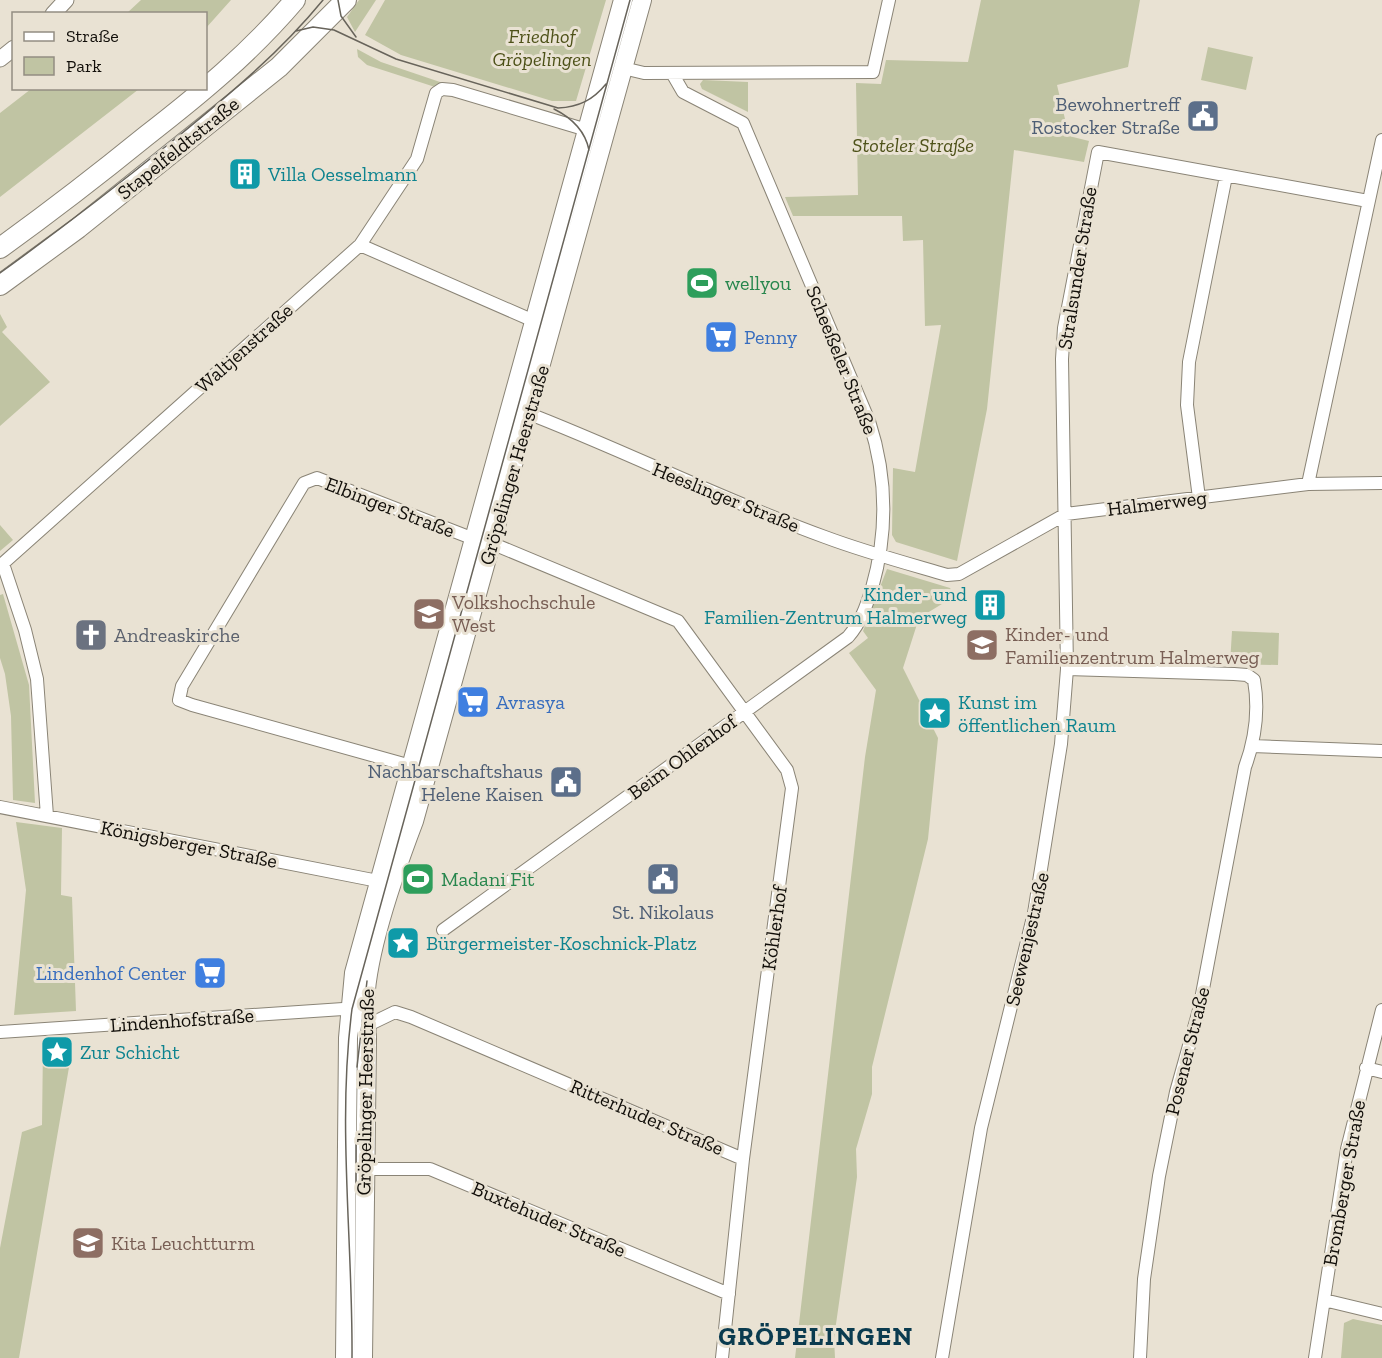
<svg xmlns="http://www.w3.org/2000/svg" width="1382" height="1358" viewBox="0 0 1382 1358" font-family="'Zilla Slab',serif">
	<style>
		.green { fill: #c0c4a3 }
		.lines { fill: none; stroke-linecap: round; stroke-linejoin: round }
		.minor-casing { stroke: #8a8476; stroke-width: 14 }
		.tertiary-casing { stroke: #8a8476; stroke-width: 17 }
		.secondary-casing { stroke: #8a8476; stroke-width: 20 }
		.primary-casing { stroke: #8a8476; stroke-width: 22 }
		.minor { stroke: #fff; stroke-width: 12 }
		.tertiary { stroke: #fff; stroke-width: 15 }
		.secondary { stroke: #fff; stroke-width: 18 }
		.primary { stroke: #fff; stroke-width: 20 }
		.tram { stroke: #68645b; stroke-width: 1.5 }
		.labels { text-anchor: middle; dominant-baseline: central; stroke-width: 6; stroke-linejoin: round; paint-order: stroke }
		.park-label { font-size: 20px; font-style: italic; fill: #4d5118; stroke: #e9e2d3 }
		.service-label { font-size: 20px; fill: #4e5e75; stroke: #e9e2d3; text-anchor: end }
		.street-label { font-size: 20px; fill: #110e09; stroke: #e9e2d3 }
		.culture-label { font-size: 20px; fill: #0d838f; stroke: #e9e2d3; text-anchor: start }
		.leisure-label { font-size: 20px; fill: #27864d; stroke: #e9e2d3; text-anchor: start }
		.shop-label { font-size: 20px; fill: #366cbe; stroke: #e9e2d3; text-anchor: start }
		.education-label { font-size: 20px; fill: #785e54; stroke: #e9e2d3; text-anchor: start }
		.worship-label { font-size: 20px; fill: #5b616d; stroke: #e9e2d3; text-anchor: start }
		.district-label { font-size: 26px; font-weight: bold; letter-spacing: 1.5px; fill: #0a3b4f; stroke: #e9e2d3 }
	</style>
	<rect width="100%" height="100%" fill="#e9e2d3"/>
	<!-- green -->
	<path class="green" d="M 141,0 L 231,0 L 206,28 L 206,14 L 127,13 Z
		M 359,0 L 376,0 L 355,32 L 347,17 Z
		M 385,0 L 606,0 L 576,101 L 552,101 L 401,55 L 365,35 Z
		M 981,0 L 1140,0 L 1128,67 L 1057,85 L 1069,136 L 1089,141 L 1084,162 L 1014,150 L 987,409 L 957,561 L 896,542 L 892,535 L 893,468 L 915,472 L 941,325 L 925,326 L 923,240 L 903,241 L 902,216 L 793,216 L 785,197 L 858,195 L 856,83 L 881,84 L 886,60 L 968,62 Z
		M 1208,47 L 1253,57 L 1246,90 L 1201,80 Z
		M 357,49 L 381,62 L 443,83 L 435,87 L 367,65 L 358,57 Z
		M 703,80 L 748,82 L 748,112 L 702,89 L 700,84 Z
		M 31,89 L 139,89 L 0,197 L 0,113 Z
		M 0,314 L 7,327 L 2,332 L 50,382 L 0,426 Z
		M 0,525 L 13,540 L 0,551 Z
		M 887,569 L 950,588 L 955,596 L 919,618 L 903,668 L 938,738 L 928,839 L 872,1067 L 872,1094 L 856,1149 L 857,1177 L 834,1338 L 835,1358 L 795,1358 L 865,757 L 876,690 L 849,653 L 868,638 L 863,631 Z
		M 3,594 L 29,685 L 35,803 L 13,800 L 11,716 L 5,674 L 0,658 L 0,595 Z
		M 1232,631 L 1279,633 L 1278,665 L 1230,664 Z
		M 16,822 L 62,828 L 61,895 L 72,897 L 76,1011 L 14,1015 L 26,890 Z
		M 73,1044 L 19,1358 L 0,1358 L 0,1248 L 22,1132 L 42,1125 L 43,1045 Z
		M 1353,1319 L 1382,1325 L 1382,1358 L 1341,1358 L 1344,1323 Z"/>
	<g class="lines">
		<!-- minor casing -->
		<g class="minor-casing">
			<path id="minor" d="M 623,68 L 644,73 L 873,72 L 889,0
				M 360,245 L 534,321
				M 522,411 C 624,450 722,500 825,537 C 865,552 906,563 947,575 L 959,574 L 1066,514 L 1308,484 L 1382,483
				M 1308,484 L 1382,140
				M 1199,498 L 1187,405 L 1189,362 L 1226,176
				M 491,543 L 678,621 L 787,770 L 792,788 L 743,1159 L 722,1358
				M 3,564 L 25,630 L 37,679 L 47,816
				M 0,566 L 360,245 L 417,159 L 436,93 L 442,89 L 453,90 L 587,130
				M 1067,669 L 1234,674 L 1247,675 L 1254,680 C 1259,709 1255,740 1245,767 L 1199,1010 L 1176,1092 L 1159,1176 L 1144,1279 L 1140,1358
				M 1252,746 L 1382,751
				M 411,766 L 192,705 L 179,700 L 182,686 L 304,483 L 317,478 L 474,539
				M 0,807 L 378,881
				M 443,930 L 848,637 C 861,622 866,607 872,588 C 888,532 887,476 869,421 L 743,123 L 683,92 L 672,73
				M 366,1026 L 395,1012 L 411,1017 L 743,1159
				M 0,1032 L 358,1008
				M 1366,1068 L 1382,1072
				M 363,1169 L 430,1169 L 729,1294
				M 1324,1300 L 1382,1314
				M 942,1358 L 981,1128 L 1034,913 L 1061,744 L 1067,669 L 1062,359 L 1064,328 L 1098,152 L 1368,201
				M 1315,1358 L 1347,1149 L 1382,1010"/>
		</g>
		<!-- tertiary casing -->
		<g class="tertiary-casing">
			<path id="tertiary" d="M 53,14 L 66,0
				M 0,59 L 14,48"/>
		</g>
		<!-- secondary casing -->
		<g class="secondary-casing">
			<path id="secondary" d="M 345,1358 L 348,1038 L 354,973 L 623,0
				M 363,1358 L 367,1039 C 367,1029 365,1018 365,1007 C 365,954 395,871 414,821 L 642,0"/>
		</g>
		<!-- primary casing -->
		<g class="primary-casing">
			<path id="primary" d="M 0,248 C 50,212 98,175 146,136 C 200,94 250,53 295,0
				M 0,285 L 78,228 L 279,67 L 346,0"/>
		</g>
		<!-- minor -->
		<use href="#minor" class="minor"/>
		<!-- tertiary -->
		<use href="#tertiary" class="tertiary"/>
		<!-- secondary -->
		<use href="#secondary" class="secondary"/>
		<!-- primary -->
		<use href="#primary" class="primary"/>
		<!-- tram -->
		<path class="tram" d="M 338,0 L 341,16 L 356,37
			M 296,31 L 313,27 L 334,30 L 396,59 L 558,108 C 579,107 593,100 606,84
			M 554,109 C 572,118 585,130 589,150
			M 0,273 C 58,231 114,188 170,143 C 225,98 278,55 323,0
			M 357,1067 L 367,981
			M 356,1139 L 356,1187
			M 352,1358 C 353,1242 337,1124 352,1009 L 630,0"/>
	</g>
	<!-- icons -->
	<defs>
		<g id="civic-square" transform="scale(1.725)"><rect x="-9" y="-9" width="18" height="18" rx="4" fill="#5c6f8a" stroke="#e9e2d3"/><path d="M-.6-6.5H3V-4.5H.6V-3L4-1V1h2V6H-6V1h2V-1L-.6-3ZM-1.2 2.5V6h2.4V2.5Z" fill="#fff"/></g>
		<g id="building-square" transform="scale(1.725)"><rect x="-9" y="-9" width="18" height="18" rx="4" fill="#0f9aa8" stroke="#e9e2d3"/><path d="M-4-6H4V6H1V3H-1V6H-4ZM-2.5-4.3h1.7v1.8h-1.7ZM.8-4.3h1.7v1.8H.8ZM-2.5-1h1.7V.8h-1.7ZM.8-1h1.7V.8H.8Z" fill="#fff"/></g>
		<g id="stadium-square" transform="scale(1.725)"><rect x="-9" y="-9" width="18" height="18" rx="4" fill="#2e9e5b" stroke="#e9e2d3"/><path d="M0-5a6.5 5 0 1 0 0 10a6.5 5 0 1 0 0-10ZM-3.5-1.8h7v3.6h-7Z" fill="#fff"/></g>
		<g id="supermarket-square" transform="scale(1.725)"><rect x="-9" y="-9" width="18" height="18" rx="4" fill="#3f7fe0" stroke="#e9e2d3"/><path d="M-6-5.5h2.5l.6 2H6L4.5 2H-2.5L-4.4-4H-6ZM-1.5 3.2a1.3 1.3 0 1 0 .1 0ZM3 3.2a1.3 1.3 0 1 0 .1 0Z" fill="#fff"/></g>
		<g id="university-square" transform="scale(1.725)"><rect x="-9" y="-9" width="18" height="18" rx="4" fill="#8d6e63" stroke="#e9e2d3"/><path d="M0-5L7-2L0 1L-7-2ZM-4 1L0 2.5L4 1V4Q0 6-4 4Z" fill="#fff"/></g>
		<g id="church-square" transform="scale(1.725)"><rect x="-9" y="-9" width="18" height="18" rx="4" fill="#6b7280" stroke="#e9e2d3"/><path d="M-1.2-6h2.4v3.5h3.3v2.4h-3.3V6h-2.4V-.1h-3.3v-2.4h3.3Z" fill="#fff"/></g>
		<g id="school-square" transform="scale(1.725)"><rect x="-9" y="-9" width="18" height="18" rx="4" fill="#8d6e63" stroke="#e9e2d3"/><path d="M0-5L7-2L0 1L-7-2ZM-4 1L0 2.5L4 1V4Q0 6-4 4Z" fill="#fff"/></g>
		<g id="sight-square" transform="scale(1.725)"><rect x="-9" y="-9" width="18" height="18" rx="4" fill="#0f9aa8" stroke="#e9e2d3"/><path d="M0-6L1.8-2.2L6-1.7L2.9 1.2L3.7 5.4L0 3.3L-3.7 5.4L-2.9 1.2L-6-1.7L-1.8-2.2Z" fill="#fff"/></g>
	</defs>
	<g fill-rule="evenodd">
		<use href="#civic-square" x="1203" y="116"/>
		<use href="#building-square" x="245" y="174"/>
		<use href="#stadium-square" x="702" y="283"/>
		<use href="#supermarket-square" x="721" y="337"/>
		<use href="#building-square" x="990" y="605"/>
		<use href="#university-square" x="429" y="614"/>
		<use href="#church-square" x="91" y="635"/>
		<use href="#school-square" x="982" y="645"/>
		<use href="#supermarket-square" x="473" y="702"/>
		<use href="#sight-square" x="935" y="713"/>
		<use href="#civic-square" x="566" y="782"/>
		<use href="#stadium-square" x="418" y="879"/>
		<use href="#civic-square" x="663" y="879"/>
		<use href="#sight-square" x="403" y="943"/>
		<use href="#supermarket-square" x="210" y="973"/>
		<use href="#sight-square" x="57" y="1052"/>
		<use href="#school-square" x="88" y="1243"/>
	</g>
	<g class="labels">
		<!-- park labels -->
		<g class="park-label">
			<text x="542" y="36">Friedhof<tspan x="542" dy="23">Gröpelingen</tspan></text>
			<text x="913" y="145">Stoteler Straße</text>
		</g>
		<!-- service labels -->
		<g class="service-label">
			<text x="1180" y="104">Bewohnertreff<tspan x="1180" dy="23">Rostocker Straße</tspan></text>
			<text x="543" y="771">Nachbarschaftshaus<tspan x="543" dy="23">Helene Kaisen</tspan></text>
			<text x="663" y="912" text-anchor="middle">St. Nikolaus</text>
		</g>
		<!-- street labels -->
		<g class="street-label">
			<text transform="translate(178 148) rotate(-39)">Stapelfeldtstraße</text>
			<text transform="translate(1077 268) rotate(-81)">Stralsunder Straße</text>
			<text transform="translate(244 348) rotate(-42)">Waltjenstraße</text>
			<text transform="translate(842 360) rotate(68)">Scheeßeler Straße</text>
			<text transform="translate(514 465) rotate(-74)">Gröpelinger Heerstraße</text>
			<text transform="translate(726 497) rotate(22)">Heeslinger Straße</text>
			<text transform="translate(1157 503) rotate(-7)">Halmerweg</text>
			<text transform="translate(390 507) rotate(21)">Elbinger Straße</text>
			<text transform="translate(682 757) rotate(-36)">Beim Ohlenhof</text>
			<text transform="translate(189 844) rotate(11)">Königsberger Straße</text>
			<text transform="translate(774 928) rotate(-82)">Köhlerhof</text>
			<text transform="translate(1027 939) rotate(-77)">Seewenjestraße</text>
			<text transform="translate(182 1020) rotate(-4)">Lindenhofstraße</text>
			<text transform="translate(1187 1051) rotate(-76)">Posener Straße</text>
			<text transform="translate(365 1092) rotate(-89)">Gröpelinger Heerstraße</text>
			<text transform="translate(647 1117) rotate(23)">Ritterhuder Straße</text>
			<text transform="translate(1344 1183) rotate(-80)">Bromberger Straße</text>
			<text transform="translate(549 1219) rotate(23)">Buxtehuder Straße</text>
		</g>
		<!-- culture labels -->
		<g class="culture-label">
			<text x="268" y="174">Villa Oesselmann</text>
			<text x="967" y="594" text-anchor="end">Kinder- und<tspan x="967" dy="23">Familien-Zentrum Halmerweg</tspan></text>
			<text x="958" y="702">Kunst im<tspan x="958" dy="23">öffentlichen Raum</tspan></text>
			<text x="426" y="943">Bürgermeister-Koschnick-Platz</text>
			<text x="80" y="1052">Zur Schicht</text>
		</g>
		<!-- leisure labels -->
		<g class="leisure-label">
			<text x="725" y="283">wellyou</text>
			<text x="441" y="879">Madani Fit</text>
		</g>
		<!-- shop labels -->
		<g class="shop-label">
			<text x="744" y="337">Penny</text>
			<text x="496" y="702">Avrasya</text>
			<text x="187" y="973" text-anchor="end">Lindenhof Center</text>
		</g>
		<!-- education labels -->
		<g class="education-label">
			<text x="452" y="602">Volkshochschule<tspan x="452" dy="23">West</tspan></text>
			<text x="1005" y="634">Kinder- und<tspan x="1005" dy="23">Familienzentrum Halmerweg</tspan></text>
			<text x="111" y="1243">Kita Leuchtturm</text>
		</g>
		<!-- worship labels -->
		<g class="worship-label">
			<text x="114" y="635">Andreaskirche</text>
		</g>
		<!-- district labels -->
		<g class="district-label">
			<text x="816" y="1336">GRÖPELINGEN</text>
		</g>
	</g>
	<!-- legend -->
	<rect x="12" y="12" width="195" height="78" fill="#e9e2d3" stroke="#938d82" stroke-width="1.5"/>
	<rect x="24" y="32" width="30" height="9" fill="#ffffff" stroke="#938d82" stroke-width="1.5"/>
	<text x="66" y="42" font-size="18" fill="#110e09">Straße</text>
	<rect x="24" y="57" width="30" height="18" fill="#c0c4a3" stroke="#938d82" stroke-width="1.5"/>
	<text x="66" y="72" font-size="18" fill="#110e09">Park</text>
</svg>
